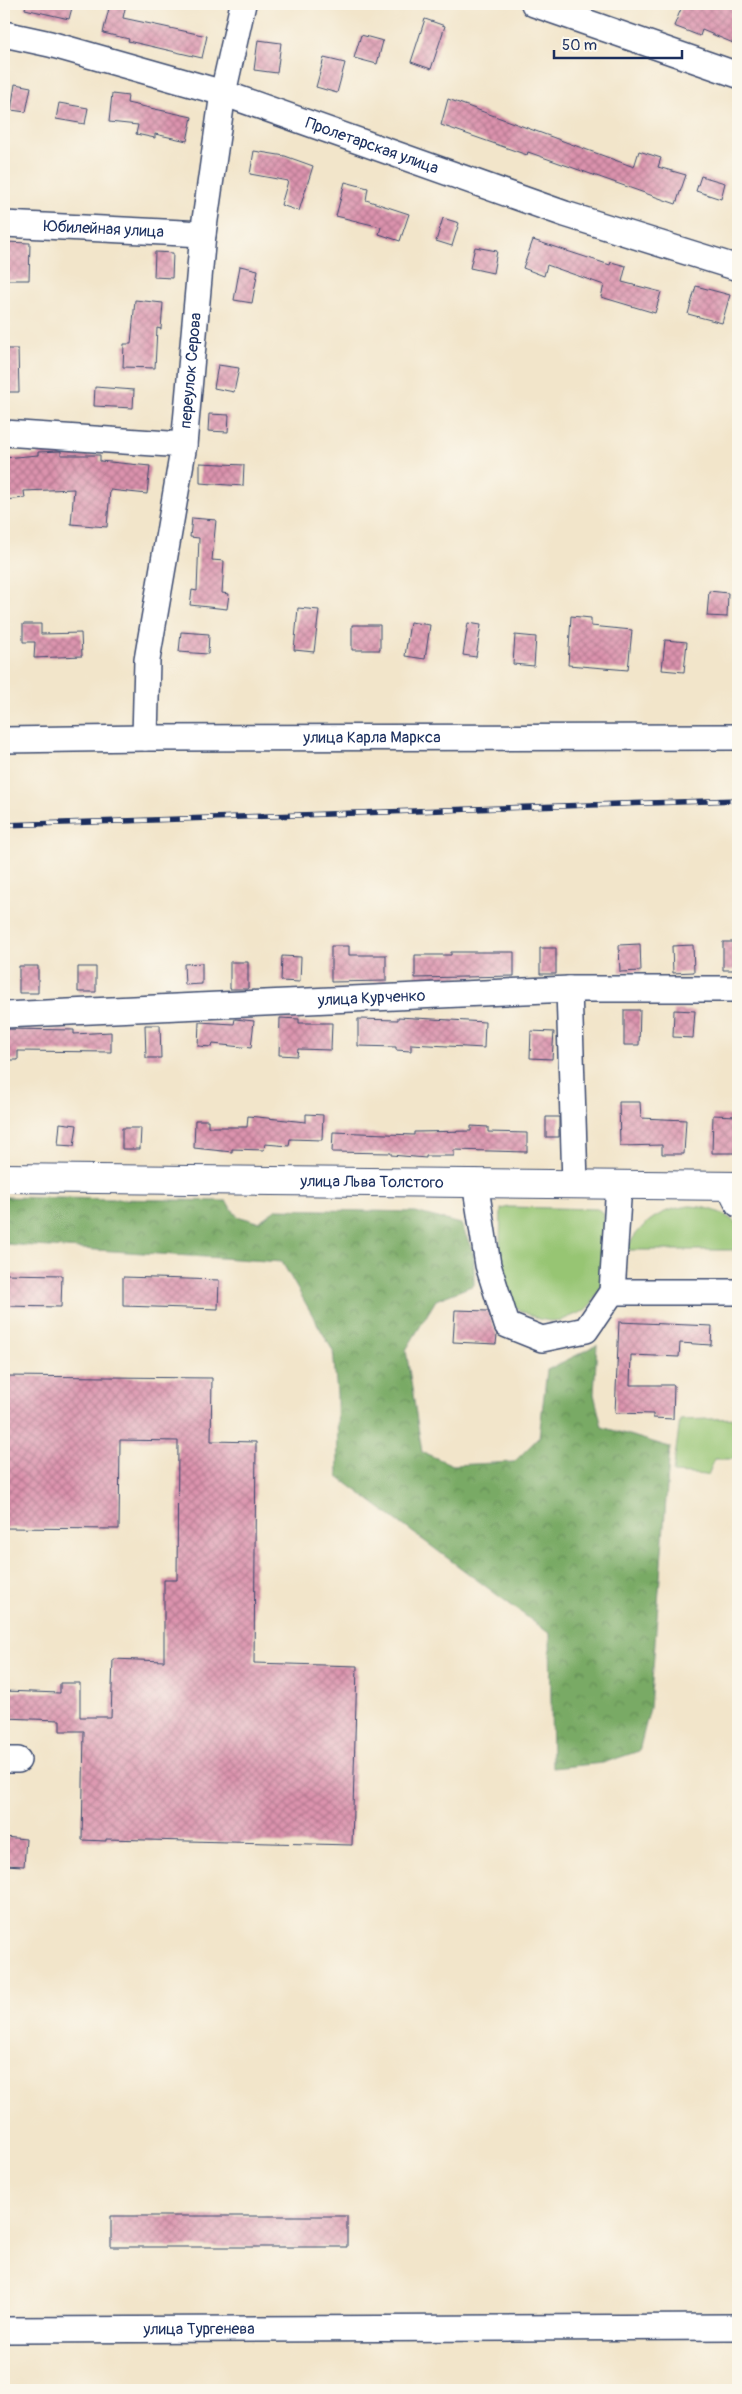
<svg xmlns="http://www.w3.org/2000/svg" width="742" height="2394" viewBox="0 0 742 2394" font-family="Pangolin,sans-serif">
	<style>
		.grass { fill: #97c573; stroke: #597a68 }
		.forest { fill: url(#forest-crowns); stroke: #4a6c62 }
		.building { fill: url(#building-cross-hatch) }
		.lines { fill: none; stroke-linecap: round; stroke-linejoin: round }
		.minor-casing { stroke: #3b4a6e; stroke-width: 28 }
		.major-casing { stroke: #3b4a6e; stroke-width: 30 }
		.minor { stroke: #fff; stroke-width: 25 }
		.major { stroke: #fff; stroke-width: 28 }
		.rail-casing { stroke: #1b2f5e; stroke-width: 5.5 }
		.rail { stroke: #fbf7ec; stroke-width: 4; stroke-dasharray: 11; stroke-linecap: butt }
		.labels { text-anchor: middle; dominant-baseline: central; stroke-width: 4; stroke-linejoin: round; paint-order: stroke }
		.street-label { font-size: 16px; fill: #1b2f5e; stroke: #fbf7ec }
	</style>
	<defs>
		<pattern id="forest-crowns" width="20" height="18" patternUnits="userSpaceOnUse" patternTransform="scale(1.25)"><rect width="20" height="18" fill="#79aa65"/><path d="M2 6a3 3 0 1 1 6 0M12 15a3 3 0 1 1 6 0" fill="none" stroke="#628b56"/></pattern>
		<pattern id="building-cross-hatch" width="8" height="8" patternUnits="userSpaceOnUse" patternTransform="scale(1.25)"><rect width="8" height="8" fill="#dc93ad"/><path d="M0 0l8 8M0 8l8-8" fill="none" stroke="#b27890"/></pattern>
	</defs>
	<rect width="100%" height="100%" fill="#fbf7ec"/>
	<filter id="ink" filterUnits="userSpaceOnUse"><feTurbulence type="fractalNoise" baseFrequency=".02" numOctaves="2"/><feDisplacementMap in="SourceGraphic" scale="10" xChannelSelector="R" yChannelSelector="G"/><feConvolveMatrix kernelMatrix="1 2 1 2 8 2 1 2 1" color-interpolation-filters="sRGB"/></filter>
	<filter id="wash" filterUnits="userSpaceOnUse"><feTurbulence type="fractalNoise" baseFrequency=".0096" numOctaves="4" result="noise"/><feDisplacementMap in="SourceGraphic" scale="20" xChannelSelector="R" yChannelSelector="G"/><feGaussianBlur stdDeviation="1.12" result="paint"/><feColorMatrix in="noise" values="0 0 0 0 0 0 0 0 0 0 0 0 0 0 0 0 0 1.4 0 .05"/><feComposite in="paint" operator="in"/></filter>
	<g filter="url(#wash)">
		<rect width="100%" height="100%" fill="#f2e5ca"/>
		<!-- grass -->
		<path class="grass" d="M 690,1206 C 708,1207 725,1212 738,1225 L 738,1250 L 626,1250 C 640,1223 660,1209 690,1206 Z
			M 509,1207 L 597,1209 L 604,1213 L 604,1282 L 592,1303 L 584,1311 L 562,1320 L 550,1321 L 539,1319 L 519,1310 L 511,1302 L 499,1283 L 501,1209 Z
			M 738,1418 L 738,1459 L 715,1459 L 708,1475 L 673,1473 L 680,1420 Z"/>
		<!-- forest -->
		<path class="forest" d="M 4,1197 L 226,1201 L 237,1216 L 258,1222 L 277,1209 L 415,1212 L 461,1224 L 474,1254 L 474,1285 L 436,1300 L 406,1350 L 422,1452 L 453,1465 L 514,1462 L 539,1437 L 547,1370 L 597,1345 L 594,1394 L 602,1427 L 670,1447 L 650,1708 L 639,1751 L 603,1763 L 552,1768 L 550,1634 L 338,1477 L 337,1394 L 333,1351 L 282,1262 L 4,1244 Z"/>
		<g id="blocks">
			<!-- building -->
			<path class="building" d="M 26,4 L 73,4 L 69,19 L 25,9 Z
				M 110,4 L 126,4 L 123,18 L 207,36 L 202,58 L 128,41 L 129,39 L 103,33 Z
				M 683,4 L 738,4 L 738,45 L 702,30 L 700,36 L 674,26 Z
				M 425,19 L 445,26 L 431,69 L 411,62 Z
				M 361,35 L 383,41 L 377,64 L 354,58 Z
				M 258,40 L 281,43 L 277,73 L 254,70 Z
				M 324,58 L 345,63 L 337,93 L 316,87 Z
				M 15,84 L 31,87 L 26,112 L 11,110 Z
				M 112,94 L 128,96 L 127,103 L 192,117 L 187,141 L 155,134 L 155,138 L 136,134 L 138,125 L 109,122 Z
				M 448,99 L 634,167 L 639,151 L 661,158 L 658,167 L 686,175 L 676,204 L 528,152 L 527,155 L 441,125 Z
				M 59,103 L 88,108 L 85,124 L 56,119 Z
				M 254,151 L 285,156 L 313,166 L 299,211 L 281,205 L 288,181 L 250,174 Z
				M 701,176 L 725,183 L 721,199 L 696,191 Z
				M 345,182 L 368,188 L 366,200 L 409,214 L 400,241 L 379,234 L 381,227 L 336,216 Z
				M 443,218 L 459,223 L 452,246 L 436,241 Z
				M 533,240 L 610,265 L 611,262 L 626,266 L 622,282 L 661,292 L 655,313 L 601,297 L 604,285 L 547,265 L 544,276 L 523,268 Z
				M 4,242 L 30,243 L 29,280 L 4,280 Z
				M 475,247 L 497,251 L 493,273 L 470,268 Z
				M 155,252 L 173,253 L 172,278 L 154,277 Z
				M 240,266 L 258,270 L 252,303 L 234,300 Z
				M 696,286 L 730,295 L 722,323 L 688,314 Z
				M 135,300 L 163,303 L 161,329 L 157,328 L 155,368 L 123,367 L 124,344 L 131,344 Z
				M 4,349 L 18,349 L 19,392 L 4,392 Z
				M 218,365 L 239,368 L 234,392 L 214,388 Z
				M 95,387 L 134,390 L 133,408 L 94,406 Z
				M 209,414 L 229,415 L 228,432 L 208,431 Z
				M 61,451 L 61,455 L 100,455 L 100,461 L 150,466 L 147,494 L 110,490 L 107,527 L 71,524 L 74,489 L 24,491 L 25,498 L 4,500 L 4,458 L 38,455 L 38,452 Z
				M 200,463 L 244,465 L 243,486 L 200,483 Z
				M 192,518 L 216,520 L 212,560 L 224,561 L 222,593 L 229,594 L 227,609 L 190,605 L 192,590 L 197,591 L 199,538 L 190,537 Z
				M 709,591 L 728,593 L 727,617 L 707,616 Z
				M 298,608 L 319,610 L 314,652 L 294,650 Z
				M 571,616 L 591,618 L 591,626 L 632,630 L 628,670 L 568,665 Z
				M 410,622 L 430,625 L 425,659 L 405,656 Z
				M 468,623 L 481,625 L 476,657 L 463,655 Z
				M 23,624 L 41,624 L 41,634 L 81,633 L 82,656 L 34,658 L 35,642 L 23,642 Z
				M 352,625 L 380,625 L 380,650 L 352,650 Z
				M 181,632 L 209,634 L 208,654 L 179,652 Z
				M 515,635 L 536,637 L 534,666 L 513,664 Z
				M 665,640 L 687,642 L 684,672 L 662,670 Z
				M 723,942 L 738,942 L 738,970 L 723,970 Z
				M 640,944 L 641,971 L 620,972 L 619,945 Z
				M 693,945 L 694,972 L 673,973 L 672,946 Z
				M 331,946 L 349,946 L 349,955 L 386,955 L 386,981 L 331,982 Z
				M 540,948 L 556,948 L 556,974 L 540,974 Z
				M 451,952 L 514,952 L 514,976 L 415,978 L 415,955 L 451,955 Z
				M 282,956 L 301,957 L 300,982 L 281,981 Z
				M 230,962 L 248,962 L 248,989 L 230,989 Z
				M 202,963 L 202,984 L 185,985 L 184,964 Z
				M 19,966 L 38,966 L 38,993 L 19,993 Z
				M 78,967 L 96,967 L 96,992 L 78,992 Z
				M 624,1010 L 640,1010 L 639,1045 L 624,1045 Z
				M 674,1010 L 695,1011 L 693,1038 L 673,1037 Z
				M 398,1017 L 485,1022 L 484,1048 L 411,1044 L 411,1051 L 396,1050 L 396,1047 L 358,1046 L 358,1019 L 398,1020 Z
				M 280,1018 L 299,1019 L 299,1023 L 332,1023 L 331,1050 L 298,1049 L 297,1056 L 279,1055 Z
				M 235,1019 L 254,1021 L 251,1048 L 213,1044 L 212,1047 L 198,1046 L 199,1022 L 234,1024 Z
				M 145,1025 L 160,1025 L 161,1058 L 146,1058 Z
				M 4,1029 L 74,1030 L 74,1034 L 111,1032 L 111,1052 L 18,1051 L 18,1060 L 4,1060 Z
				M 531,1031 L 554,1032 L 552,1059 L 530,1058 Z
				M 619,1102 L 640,1102 L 641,1118 L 686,1120 L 684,1154 L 662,1154 L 662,1145 L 620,1146 Z
				M 306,1114 L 323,1115 L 322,1140 L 290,1139 L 289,1146 L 265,1144 L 264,1150 L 232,1149 L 232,1152 L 194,1148 L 195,1120 L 208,1120 L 208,1127 L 247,1127 L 248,1116 L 306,1122 Z
				M 713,1115 L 737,1116 L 737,1153 L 712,1153 Z
				M 546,1117 L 559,1117 L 559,1137 L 546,1137 Z
				M 60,1123 L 77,1125 L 74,1146 L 58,1145 Z
				M 471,1126 L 488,1127 L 488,1132 L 527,1133 L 527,1152 L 454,1150 L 454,1156 L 426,1156 L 426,1158 L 391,1155 L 391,1153 L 332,1152 L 333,1132 L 414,1135 L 414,1132 L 471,1131 Z
				M 122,1128 L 141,1128 L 140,1149 L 122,1149 Z
				M 4,1274 L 62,1275 L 61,1307 L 4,1306 Z
				M 123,1277 L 219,1280 L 218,1309 L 123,1306 Z
				M 455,1310 L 488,1311 L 497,1335 L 496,1344 L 453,1342 Z
				M 619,1322 L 712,1326 L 711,1345 L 680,1343 L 679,1357 L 631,1355 L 630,1385 L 674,1385 L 673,1419 L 653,1418 L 653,1414 L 615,1413 Z
				M 4,1376 L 212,1378 L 211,1441 L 256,1442 L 254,1663 L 357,1666 L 352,1845 L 106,1839 L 106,1841 L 82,1840 L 84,1731 L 60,1731 L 60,1720 L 4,1718 L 4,1691 L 60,1693 L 60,1683 L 80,1683 L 80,1717 L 111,1717 L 113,1659 L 164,1661 L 164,1580 L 177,1580 L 178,1441 L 120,1440 L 119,1529 L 4,1528 Z
				M 4,1837 L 26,1839 L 24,1866 L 4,1865 Z
				M 111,2216 L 347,2216 L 347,2247 L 111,2247 Z"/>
		</g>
	</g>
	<g filter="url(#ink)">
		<use href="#blocks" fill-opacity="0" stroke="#3b4a6e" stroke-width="1"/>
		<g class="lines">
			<!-- minor casing -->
			<g class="minor-casing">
				<g id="minor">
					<path d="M 534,4 L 738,75"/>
					<path id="s1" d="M 4,34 L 50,44 L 223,93 L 565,214 L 738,268"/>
					<path id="s2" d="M 4,224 L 203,234"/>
					<path d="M 4,433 L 184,445"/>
					<path id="s3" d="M 145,738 L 147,660 L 184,445 L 203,234 L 223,93 L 243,4"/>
					<path id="s4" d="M 4,740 L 145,738 L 738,737"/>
					<path d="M 569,989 L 575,1183"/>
					<path id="s5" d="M 4,1015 L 569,989 L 738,989"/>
					<path d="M 475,1182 L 488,1265 L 507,1325 L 542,1339 L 586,1330 L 612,1292 L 619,1184"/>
					<path d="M 729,1186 L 738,1204"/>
					<path d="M 612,1292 L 738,1292"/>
					<path d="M 4,1760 L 18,1760"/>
					<path id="s6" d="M 4,2330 L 738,2327"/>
				</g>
			</g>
			<!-- major casing -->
			<g class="major-casing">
				<g id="major">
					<path id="s7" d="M 4,1178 L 738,1186"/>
				</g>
			</g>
			<!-- minor -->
			<use href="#minor" class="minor"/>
			<!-- major -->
			<use href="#major" class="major"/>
			<!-- rail casing -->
			<g class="rail-casing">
				<path id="rail" d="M 4,825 L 738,800"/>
			</g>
			<!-- rail -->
			<use href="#rail" class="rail"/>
		</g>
	</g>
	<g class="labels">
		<!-- street labels -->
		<g class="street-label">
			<text stroke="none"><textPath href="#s1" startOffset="385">Пролетарская улица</textPath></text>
			<text stroke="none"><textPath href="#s2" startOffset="100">Юбилейная улица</textPath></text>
			<text stroke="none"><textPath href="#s3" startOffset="371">переулок Серова</textPath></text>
			<text stroke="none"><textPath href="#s4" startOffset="368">улица Карла Маркса</textPath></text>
			<text stroke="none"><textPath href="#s5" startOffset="368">улица Курченко</textPath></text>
			<text stroke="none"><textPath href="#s7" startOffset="368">улица Льва Толстого</textPath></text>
			<text stroke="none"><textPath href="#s6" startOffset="195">улица Тургенева</textPath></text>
		</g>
	</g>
	<!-- margin -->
	<rect width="742" height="2394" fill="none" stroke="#fbf7ec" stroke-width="20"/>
	<!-- scale -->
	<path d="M554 50v8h128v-8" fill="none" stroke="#1b2f5e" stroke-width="2.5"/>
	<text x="562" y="50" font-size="15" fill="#1b2f5e" stroke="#fbf7ec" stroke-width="4" paint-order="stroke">50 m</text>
</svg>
